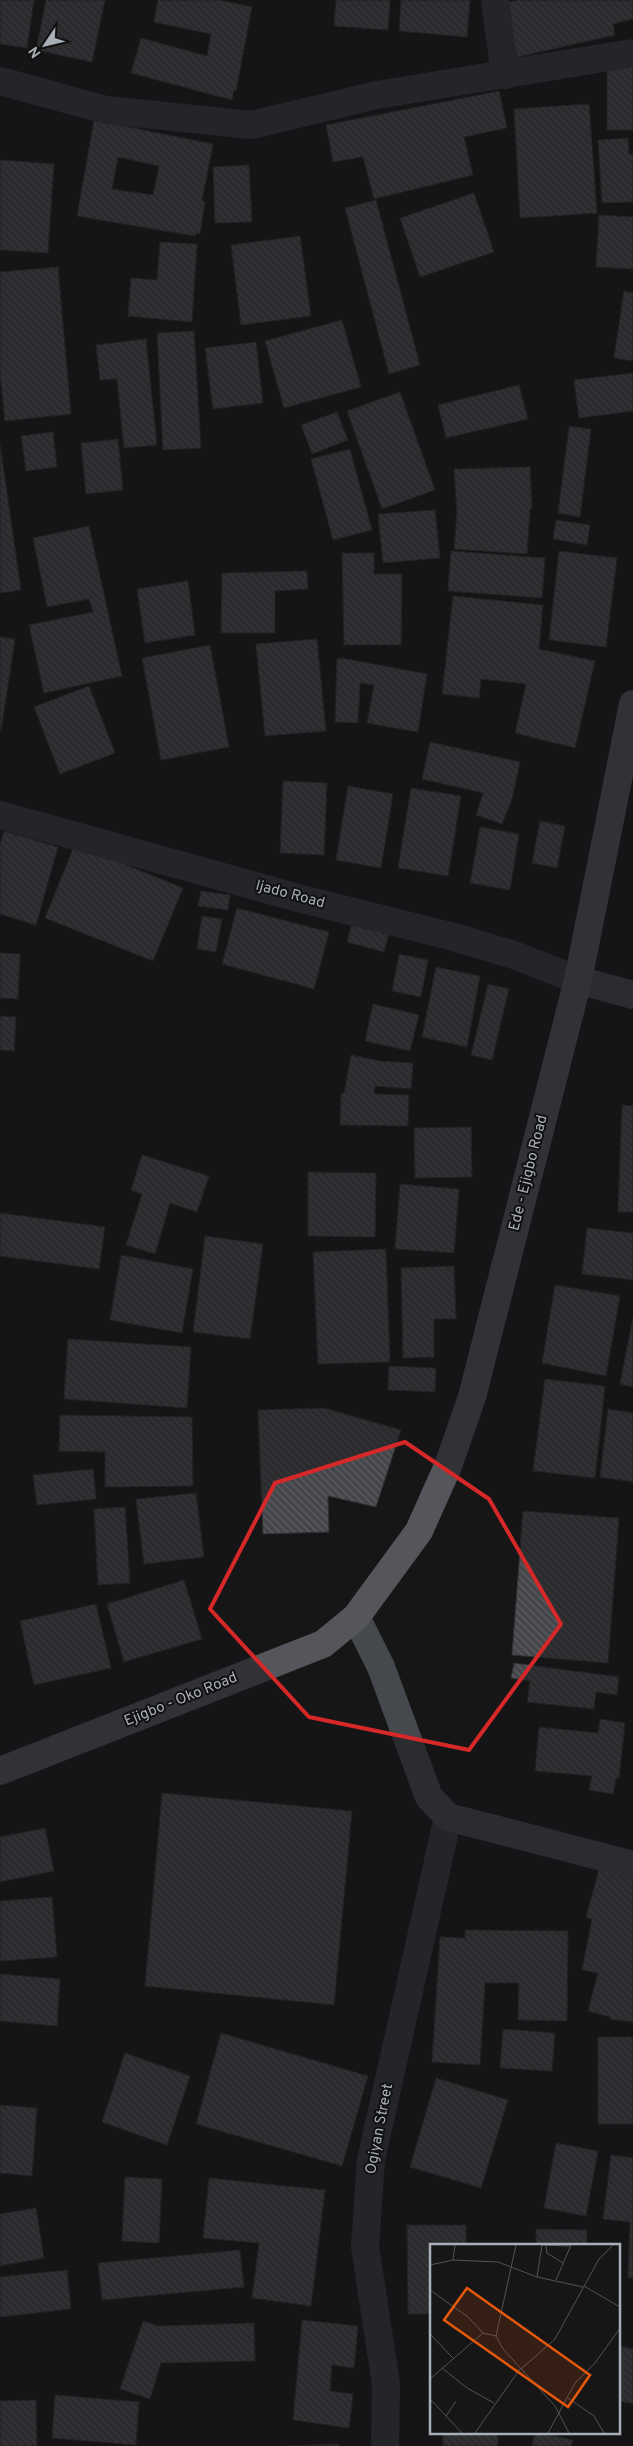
<svg xmlns="http://www.w3.org/2000/svg" width="633" height="2446" viewBox="0 0 633 2446" font-family="Overpass,sans-serif">
	<style>
		.building { fill: url(#building-back-hatch); stroke: #303133; fill-rule: evenodd }
		.lines { fill: none; stroke-linecap: round; stroke-linejoin: round }
		.minor { stroke: #37393c; stroke-width: 28 }
		.tertiary { stroke: #37393c; stroke-width: 28 }
		.secondary { stroke: #45484c; stroke-width: 28 }
		.primary { stroke: #54565b; stroke-width: 28 }
		.marked { fill: none; stroke: #d62828; stroke-width: 4; stroke-linejoin: round }
		.labels { text-anchor: middle; dominant-baseline: central; stroke-width: 4; stroke-linejoin: round; paint-order: stroke }
		.street-label { font-size: 15px; fill: #a9afb6; stroke: #111112 }
		.inset-road { fill: none; stroke: #515357; stroke-width: 1 }
		.view { fill: #e8590c; fill-opacity: 0.15; stroke: #e8590c; stroke-width: 2.5 }
		.inset-edge { fill: none; stroke: #a9afb6; stroke-width: 2.5 }
	</style>
	<defs>
		<pattern id="building-back-hatch" width="6" height="6" patternUnits="userSpaceOnUse" patternTransform="scale(1.25)"><rect width="6" height="6" fill="#45464a"/><path d="M-1 5l2 2M0 0l6 6M5-1l2 2" fill="none" stroke="#5d5e62"/></pattern>
	</defs>
	<rect width="100%" height="100%" fill="#161617"/>
	<!-- building -->
	<path class="building" d="M 0,0 L 34,0 L 27,48 L 0,44 Z
		M 46,0 L 105,0 L 92,62 L 36,50 Z
		M 158,0 L 219,0 L 252,7 L 236,91 L 234,90 L 232,100 L 131,73 L 141,38 L 207,56 L 211,34 L 154,22 Z
		M 336,0 L 390,0 L 388,30 L 334,26 Z
		M 401,0 L 470,0 L 467,37 L 399,31 Z
		M 519,0 L 633,0 L 633,19 L 613,24 L 615,35 L 517,57 L 505,3 Z
		M 607,66 L 633,66 L 633,130 L 607,130 Z
		M 499,91 L 507,128 L 464,137 L 473,175 L 374,199 L 363,157 L 333,162 L 326,125 Z
		M 589,104 L 597,213 L 520,218 L 514,109 Z
		M 94,120 L 213,144 L 202,201 L 205,202 L 200,234 L 196,233 L 195,236 L 77,216 ZM 118,157 L 159,166 L 153,195 L 112,189 Z
		M 628,138 L 629,154 L 633,154 L 633,202 L 602,203 L 598,140 Z
		M 0,160 L 54,164 L 48,253 L 0,250 Z
		M 249,165 L 252,222 L 215,223 L 213,167 Z
		M 474,193 L 494,252 L 420,277 L 400,218 Z
		M 376,200 L 420,365 L 389,374 L 345,208 Z
		M 599,215 L 633,217 L 633,269 L 596,267 Z
		M 300,236 L 311,316 L 241,325 L 231,245 Z
		M 160,242 L 197,244 L 192,322 L 128,316 L 131,278 L 157,280 Z
		M 58,267 L 71,414 L 5,421 L 0,373 L 0,272 Z
		M 624,291 L 633,293 L 633,361 L 614,358 Z
		M 342,320 L 361,387 L 284,408 L 265,341 Z
		M 194,331 L 201,448 L 163,450 L 157,333 Z
		M 146,339 L 157,445 L 124,448 L 117,379 L 100,380 L 96,345 Z
		M 256,342 L 263,403 L 213,409 L 205,348 Z
		M 633,373 L 633,411 L 579,418 L 574,380 Z
		M 519,385 L 528,419 L 446,438 L 438,405 Z
		M 400,392 L 435,490 L 382,509 L 347,411 Z
		M 337,412 L 348,440 L 312,454 L 301,425 Z
		M 569,426 L 591,429 L 580,517 L 558,513 Z
		M 53,432 L 57,467 L 26,471 L 21,436 Z
		M 118,439 L 123,490 L 86,494 L 81,443 Z
		M 0,444 L 21,590 L 0,593 Z
		M 350,449 L 372,530 L 333,540 L 311,459 Z
		M 530,467 L 532,509 L 530,509 L 527,554 L 454,549 L 457,512 L 454,469 Z
		M 435,510 L 440,558 L 383,563 L 378,514 Z
		M 556,520 L 590,525 L 587,545 L 553,539 Z
		M 89,526 L 122,676 L 44,693 L 29,625 L 93,612 L 89,599 L 47,607 L 33,538 Z
		M 451,551 L 545,558 L 542,598 L 448,591 Z
		M 559,551 L 617,558 L 606,647 L 549,640 Z
		M 342,553 L 374,553 L 374,574 L 402,574 L 401,645 L 344,645 Z
		M 307,571 L 308,589 L 275,591 L 275,633 L 221,633 L 222,573 Z
		M 188,581 L 195,635 L 145,643 L 137,589 Z
		M 453,596 L 543,605 L 539,649 L 595,661 L 575,748 L 515,733 L 526,684 L 481,679 L 479,698 L 442,694 Z
		M 0,637 L 15,639 L 1,731 L 0,731 Z
		M 317,639 L 326,731 L 265,736 L 256,644 Z
		M 210,645 L 229,747 L 161,760 L 142,658 Z
		M 341,658 L 427,674 L 418,732 L 367,723 L 374,685 L 360,683 L 358,723 L 335,722 L 337,659 Z
		M 89,686 L 115,753 L 60,774 L 34,707 Z
		M 430,742 L 520,762 L 512,799 L 502,824 L 476,815 L 483,793 L 422,779 Z
		M 283,781 L 327,783 L 324,855 L 280,853 Z
		M 348,786 L 393,794 L 381,868 L 336,860 Z
		M 411,788 L 461,796 L 448,876 L 398,868 Z
		M 540,821 L 565,826 L 557,868 L 532,863 Z
		M 480,827 L 519,834 L 510,890 L 470,883 Z
		M 4,831 L 58,847 L 36,925 L 0,914 L 0,844 Z
		M 75,844 L 183,888 L 153,961 L 45,918 Z
		M 201,891 L 230,895 L 228,910 L 198,906 Z
		M 237,908 L 329,932 L 314,989 L 222,964 Z
		M 202,916 L 222,919 L 216,952 L 197,949 Z
		M 352,923 L 389,933 L 384,952 L 347,942 Z
		M 0,953 L 20,954 L 18,999 L 0,998 Z
		M 399,954 L 428,960 L 421,997 L 392,991 Z
		M 436,967 L 480,976 L 467,1047 L 422,1037 Z
		M 488,984 L 509,989 L 492,1060 L 471,1055 Z
		M 373,1004 L 419,1015 L 410,1051 L 365,1041 Z
		M 0,1016 L 16,1017 L 14,1051 L 0,1050 Z
		M 351,1055 L 380,1061 L 413,1063 L 411,1089 L 375,1086 L 374,1094 L 409,1095 L 408,1126 L 340,1125 L 341,1093 L 344,1093 Z
		M 622,1105 L 633,1106 L 633,1212 L 618,1212 Z
		M 471,1127 L 472,1177 L 415,1178 L 414,1128 Z
		M 142,1155 L 209,1176 L 197,1212 L 170,1203 L 155,1254 L 126,1245 L 142,1194 L 131,1190 Z
		M 308,1172 L 376,1173 L 375,1237 L 308,1236 Z
		M 400,1184 L 459,1189 L 454,1253 L 395,1249 Z
		M 0,1213 L 105,1227 L 99,1269 L 0,1256 Z
		M 587,1228 L 633,1233 L 633,1280 L 582,1274 Z
		M 205,1236 L 263,1244 L 250,1339 L 193,1332 Z
		M 386,1249 L 390,1362 L 318,1364 L 313,1252 Z
		M 121,1255 L 193,1269 L 182,1333 L 110,1320 Z
		M 454,1266 L 456,1319 L 434,1319 L 434,1357 L 403,1358 L 401,1268 Z
		M 555,1285 L 620,1296 L 606,1376 L 542,1363 Z
		M 633,1317 L 633,1387 L 620,1384 Z
		M 68,1339 L 191,1347 L 187,1408 L 64,1399 Z
		M 389,1366 L 436,1368 L 435,1392 L 388,1390 Z
		M 545,1379 L 605,1386 L 595,1478 L 533,1471 Z
		M 324,1408 L 401,1430 L 376,1507 L 328,1496 L 329,1532 L 263,1534 L 258,1410 Z
		M 608,1409 L 633,1413 L 633,1482 L 600,1477 Z
		M 60,1415 L 192,1417 L 193,1486 L 105,1487 L 105,1452 L 59,1451 Z
		M 93,1469 L 96,1499 L 37,1505 L 33,1475 Z
		M 196,1493 L 204,1557 L 144,1564 L 136,1499 Z
		M 125,1507 L 130,1583 L 98,1585 L 94,1509 Z
		M 523,1511 L 619,1518 L 608,1663 L 512,1655 Z
		M 184,1580 L 202,1639 L 124,1662 L 107,1604 Z
		M 96,1604 L 111,1668 L 34,1685 L 20,1621 Z
		M 514,1663 L 619,1677 L 617,1695 L 596,1692 L 594,1709 L 527,1702 L 530,1681 L 511,1678 Z
		M 600,1719 L 625,1723 L 619,1778 L 616,1778 L 613,1794 L 589,1790 L 592,1776 L 535,1771 L 539,1727 L 598,1733 Z
		M 162,1793 L 352,1811 L 334,2005 L 145,1986 Z
		M 45,1828 L 54,1871 L 0,1882 L 0,1837 Z
		M 600,1866 L 633,1875 L 633,2022 L 610,2019 L 610,2017 L 588,2011 L 598,1973 L 582,1970 L 592,1919 L 586,1917 Z
		M 52,1897 L 57,1957 L 0,1961 L 0,1901 Z
		M 465,1930 L 568,1931 L 567,2021 L 518,2020 L 519,1983 L 485,1983 L 480,2065 L 432,2062 L 440,1937 L 465,1938 Z
		M 0,1974 L 60,1979 L 57,2026 L 0,2021 Z
		M 503,2029 L 555,2033 L 552,2071 L 500,2068 Z
		M 221,2033 L 368,2076 L 342,2166 L 196,2124 Z
		M 598,2037 L 633,2037 L 633,2124 L 598,2124 Z
		M 125,2053 L 190,2076 L 167,2145 L 102,2122 Z
		M 436,2078 L 508,2100 L 481,2188 L 410,2167 Z
		M 0,2105 L 37,2108 L 32,2176 L 0,2173 Z
		M 556,2143 L 598,2151 L 586,2216 L 544,2208 Z
		M 611,2155 L 633,2158 L 633,2278 L 628,2278 L 630,2222 L 603,2219 Z
		M 125,2177 L 162,2179 L 159,2243 L 122,2241 Z
		M 209,2178 L 325,2190 L 311,2306 L 252,2298 L 259,2243 L 203,2238 Z
		M 36,2208 L 44,2258 L 0,2266 L 0,2214 Z
		M 407,2225 L 466,2225 L 466,2245 L 432,2245 L 432,2314 L 408,2314 Z
		M 536,2229 L 587,2230 L 587,2245 L 536,2245 Z
		M 240,2250 L 244,2287 L 102,2300 L 98,2263 Z
		M 67,2270 L 71,2309 L 0,2317 L 0,2277 Z
		M 302,2320 L 358,2326 L 354,2368 L 332,2365 L 330,2391 L 353,2394 L 349,2428 L 293,2420 Z
		M 143,2321 L 159,2326 L 254,2323 L 255,2361 L 161,2363 L 150,2399 L 120,2389 Z
		M 619,2346 L 633,2349 L 633,2404 L 619,2401 Z
		M 55,2395 L 139,2402 L 136,2445 L 52,2438 Z
		M 36,2400 L 37,2446 L 0,2446 L 0,2401 Z
		M 443,2432 L 498,2432 L 498,2446 L 443,2446 Z
		M 535,2432 L 573,2440 L 571,2446 L 532,2446 Z
		M 339,2444 L 339,2446 L 286,2446 Z"/>
	<g class="lines">
		<!-- minor -->
		<path class="minor" d="M 495,0 L 505,75
			M 0,81 L 106,110 L 252,125 L 377,95 L 633,53
			M 385,2446 L 386,2384 L 365,2247 L 371,2160 L 448,1817"/>
		<!-- tertiary -->
		<path class="tertiary" d="M 0,815 L 302,899 L 454,937 L 514,955 L 578,980"/>
		<!-- secondary -->
		<path class="secondary" d="M 578,980 L 633,995
			M 356,1617 L 381,1667 L 429,1797 L 448,1817 L 633,1865"/>
		<!-- primary -->
		<path class="primary" d="M 0,1771 L 323,1644 L 356,1617 L 419,1531 L 448,1466 L 472,1397 L 578,980 L 633,704"/>
	</g>
	<!-- marked area -->
	<path d="M0 0H633V2446H0ZM 405,1442 L 489,1499 L 561,1624 L 469,1750 L 309,1717 L 210,1609 L 275,1483 Z" fill="#161617" fill-opacity=".55" fill-rule="evenodd"/>
	<path class="marked" d="M 405,1442 L 489,1499 L 561,1624 L 469,1750 L 309,1717 L 210,1609 L 275,1483 Z"/>
	<g class="labels">
		<!-- street labels -->
		<g class="street-label">
			<text transform="translate(290 895) rotate(15)">Ijado Road</text>
			<text transform="translate(529 1173) rotate(-76)">Ede - Ejigbo Road</text>
			<text transform="translate(181 1700) rotate(-22)">Ejigbo - Oko Road</text>
			<text transform="translate(380 2129) rotate(-79)">Ogiyan Street</text>
		</g>
	</g>
	<!-- overview -->
	<g transform="translate(430 2244)">
		<rect width="190" height="190" fill="#161617"/>
		<path class="inset-road" d="M 86,1 L 66,92 L 73,105 L 125,162 L 139,189M 111,1 L 140,2M 116,2 L 117,9 L 133,19M 23,16 L 25,1M 0,21 L 23,16 L 68,18 L 107,33 L 153,43M 107,33 L 112,1M 126,36 L 141,1M 154,42 L 190,63M 0,46 L 38,73 L 53,89M 0,90 L 23,114M 12,124 L 37,144 L 64,159M 91,125 L 125,95 L 169,15 L 183,1M 0,135 L 53,89 L 66,92M 138,154 L 164,172 L 174,189M 0,155 L 32,189M 16,172 L 26,157M 45,189 L 90,125M 118,189 L 145,139 L 165,119 L 190,84"/>
		<path class="view" d="M 37,44 L 160,131 L 138,163 L 14,76 Z"/>
		<rect width="190" height="190" class="inset-edge"/>
	</g>
	<!-- north arrow -->
	<g transform="translate(45 45) rotate(235)" stroke="#111112" stroke-width="4" paint-order="stroke">
	<path d="M0-4L9 19L0 12L-9 19Z" fill="#a9afb6"/>
	<text y="-8" font-size="14" font-weight="bold" text-anchor="middle" fill="#a9afb6">N</text>
	</g>
</svg>
